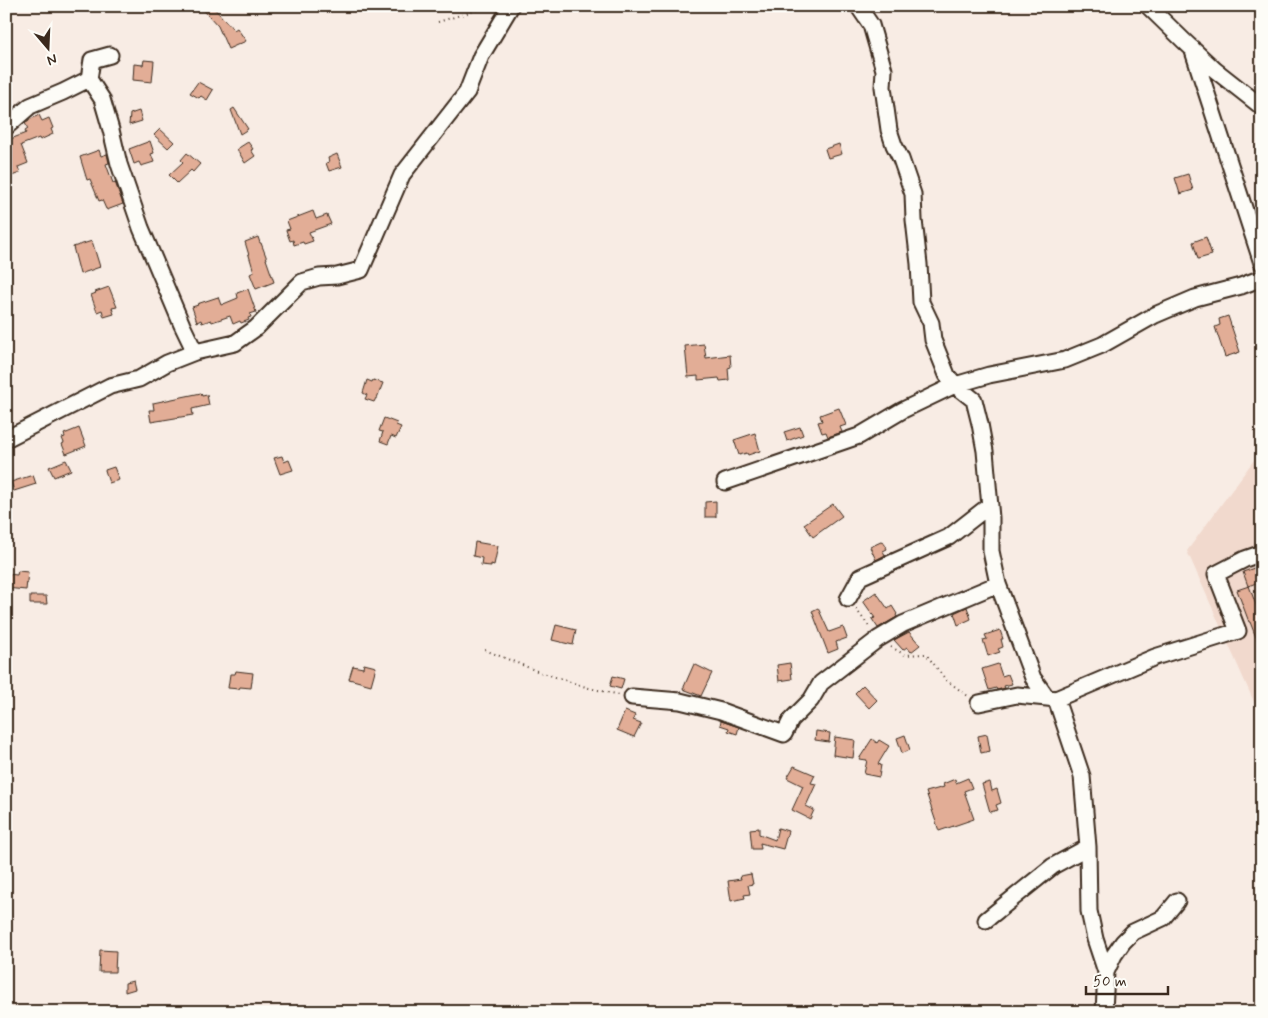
<svg xmlns="http://www.w3.org/2000/svg" width="1268" height="1018" viewBox="0 0 1268 1018" font-family="Mynerve,sans-serif">
	<style>
		.built { fill: #f1d9cd }
		.building { fill: #e2ad96; stroke: #3b2a1e }
		.lines { fill: none; stroke-linecap: round; stroke-linejoin: round }
		.minor-casing { stroke: #3b2a1e; stroke-width: 19 }
		.path { stroke: #3b2a1e; stroke-width: 2; stroke-dasharray: 1 4; stroke-linecap: butt }
		.minor { stroke: #fdfcf7; stroke-width: 15 }
	</style>
	<rect width="100%" height="100%" fill="#f8ece4"/>
	<filter id="ink" filterUnits="userSpaceOnUse"><feTurbulence type="fractalNoise" baseFrequency=".02" numOctaves="2"/><feDisplacementMap in="SourceGraphic" scale="10" xChannelSelector="R" yChannelSelector="G"/><feConvolveMatrix kernelMatrix="1 2 1 2 8 2 1 2 1" color-interpolation-filters="sRGB"/></filter>
	<g filter="url(#ink)">
		<!-- built -->
		<path class="built" d="M 1262,449 L 1262,720 L 1187,551 Z"/>
		<!-- building -->
		<path class="building" d="M 200,6 L 212,6 L 234,30 L 237,28 L 246,41 L 228,49 L 218,26 Z
			M 144,60 L 154,61 L 152,82 L 133,80 L 134,64 L 143,65 Z
			M 198,82 L 213,90 L 207,100 L 201,96 L 199,98 L 190,93 Z
			M 234,108 L 248,129 L 240,134 L 231,110 Z
			M 139,111 L 142,121 L 129,125 L 130,114 Z
			M 39,115 L 42,121 L 49,118 L 53,128 L 51,129 L 53,134 L 40,140 L 39,138 L 21,145 L 28,163 L 18,167 L 20,173 L 6,178 L 6,161 L 9,160 L 6,152 L 6,146 L 9,145 L 8,140 L 26,133 L 25,131 L 28,129 L 25,123 L 29,120 Z
			M 160,129 L 174,142 L 168,148 L 154,135 Z
			M 150,141 L 154,153 L 151,154 L 154,162 L 141,166 L 139,162 L 134,164 L 129,149 Z
			M 248,142 L 253,149 L 251,150 L 255,156 L 245,163 L 237,149 Z
			M 839,144 L 842,154 L 828,158 L 825,149 Z
			M 99,150 L 101,156 L 107,154 L 109,163 L 106,164 L 113,183 L 115,182 L 123,204 L 107,210 L 107,209 L 106,209 L 102,200 L 99,201 L 90,179 L 87,180 L 80,157 Z
			M 187,153 L 200,164 L 193,172 L 191,170 L 177,183 L 169,175 L 183,162 L 181,160 Z
			M 337,154 L 342,167 L 329,171 L 326,163 L 329,162 L 328,158 Z
			M 1188,174 L 1193,190 L 1180,194 L 1175,178 Z
			M 313,211 L 316,219 L 327,215 L 331,224 L 309,232 L 313,241 L 304,244 L 303,242 L 294,245 L 293,240 L 290,241 L 286,230 L 290,229 L 287,221 Z
			M 258,237 L 260,243 L 261,243 L 267,259 L 266,259 L 274,282 L 256,289 L 250,274 L 254,272 L 245,242 Z
			M 1206,237 L 1212,255 L 1198,259 L 1193,242 Z
			M 92,241 L 100,267 L 80,274 L 73,247 Z
			M 109,287 L 117,307 L 112,308 L 114,314 L 104,317 L 102,310 L 97,312 L 91,295 L 96,293 L 95,292 Z
			M 248,289 L 256,312 L 250,314 L 251,317 L 248,318 L 249,320 L 241,323 L 240,321 L 233,324 L 230,316 L 212,322 L 211,320 L 202,323 L 201,320 L 197,322 L 192,307 L 198,305 L 197,304 L 218,297 L 221,305 L 238,298 L 237,293 Z
			M 1228,316 L 1240,352 L 1225,357 L 1215,327 L 1220,325 L 1219,319 Z
			M 704,344 L 706,358 L 730,355 L 731,367 L 728,368 L 729,380 L 720,381 L 719,378 L 698,380 L 698,376 L 688,377 L 685,346 Z
			M 367,380 L 372,382 L 373,380 L 383,383 L 377,398 L 376,398 L 374,402 L 365,399 L 367,395 L 363,393 Z
			M 201,393 L 202,396 L 207,395 L 209,405 L 192,409 L 193,415 L 151,422 L 149,410 L 154,410 L 153,403 Z
			M 839,408 L 846,425 L 840,427 L 842,432 L 828,437 L 826,432 L 822,433 L 818,422 L 822,421 L 820,415 Z
			M 384,418 L 397,423 L 396,425 L 401,427 L 396,438 L 391,436 L 388,444 L 380,441 L 383,432 L 379,431 Z
			M 800,427 L 803,435 L 787,441 L 784,432 Z
			M 79,428 L 86,446 L 66,454 L 62,444 L 64,443 L 62,438 L 65,437 L 64,434 Z
			M 755,433 L 760,451 L 748,455 L 747,453 L 739,455 L 734,440 Z
			M 282,456 L 284,462 L 289,460 L 293,470 L 280,474 L 274,458 Z
			M 66,460 L 71,470 L 54,477 L 49,467 Z
			M 114,467 L 119,480 L 109,483 L 105,470 Z
			M 33,475 L 36,484 L 14,491 L 11,482 Z
			M 716,501 L 716,517 L 705,517 L 705,502 Z
			M 833,504 L 842,516 L 813,537 L 804,524 Z
			M 883,541 L 887,549 L 883,551 L 885,555 L 876,560 L 870,547 Z
			M 475,542 L 498,546 L 494,565 L 491,564 L 491,566 L 481,565 L 482,558 L 473,556 Z
			M 1257,567 L 1262,581 L 1248,586 L 1243,572 Z
			M 18,571 L 28,572 L 26,590 L 6,588 L 7,574 L 17,575 Z
			M 1249,586 L 1262,621 L 1262,650 L 1261,650 L 1250,622 L 1249,622 L 1237,590 Z
			M 876,592 L 888,609 L 892,606 L 897,614 L 896,615 L 897,617 L 878,628 L 872,619 L 875,618 L 863,601 Z
			M 30,596 L 46,596 L 47,604 L 30,604 Z
			M 967,607 L 971,619 L 958,625 L 954,613 Z
			M 818,608 L 829,632 L 843,627 L 847,638 L 836,642 L 838,649 L 828,653 L 812,611 Z
			M 556,625 L 576,630 L 573,645 L 552,640 Z
			M 1000,630 L 1003,639 L 1001,639 L 1003,647 L 998,649 L 1000,652 L 988,656 L 983,640 L 987,639 L 985,635 Z
			M 909,632 L 920,645 L 911,652 L 907,647 L 903,650 L 894,640 Z
			M 790,663 L 792,679 L 779,681 L 777,665 Z
			M 364,664 L 376,667 L 371,685 L 349,679 L 353,666 L 363,668 Z
			M 694,664 L 712,673 L 701,696 L 683,689 Z
			M 998,664 L 1002,676 L 1008,674 L 1012,684 L 1004,686 L 1005,688 L 997,690 L 996,688 L 989,690 L 982,669 Z
			M 236,671 L 253,673 L 251,688 L 240,687 L 239,689 L 228,688 L 230,674 L 235,674 Z
			M 613,676 L 624,679 L 621,689 L 610,686 Z
			M 863,685 L 877,700 L 869,708 L 855,693 Z
			M 625,711 L 635,715 L 633,720 L 641,723 L 634,737 L 617,730 Z
			M 721,721 L 739,727 L 737,734 L 728,731 L 729,728 L 720,725 Z
			M 816,731 L 830,733 L 829,742 L 815,740 Z
			M 987,734 L 990,751 L 981,753 L 978,736 Z
			M 905,735 L 910,750 L 902,753 L 897,738 Z
			M 835,737 L 855,740 L 853,758 L 833,755 Z
			M 872,739 L 877,743 L 879,740 L 889,746 L 878,764 L 881,765 L 879,777 L 864,774 L 867,760 L 859,759 Z
			M 794,766 L 815,775 L 811,783 L 816,784 L 806,806 L 814,810 L 810,819 L 792,810 L 803,786 L 787,778 Z
			M 968,778 L 972,788 L 964,791 L 974,819 L 939,831 L 926,792 L 944,787 L 943,784 L 955,779 L 956,783 Z
			M 990,782 L 992,791 L 997,789 L 1001,803 L 996,805 L 998,810 L 990,812 L 982,784 Z
			M 759,828 L 759,834 L 775,840 L 778,828 L 788,831 L 783,849 L 760,843 L 761,849 L 752,849 L 750,829 Z
			M 751,874 L 753,884 L 748,885 L 750,894 L 744,895 L 745,898 L 731,901 L 728,881 L 741,879 L 740,876 Z
			M 100,950 L 116,951 L 115,972 L 99,972 Z
			M 133,981 L 135,989 L 125,992 L 125,983 Z"/>
		<g class="lines">
			<!-- minor casing -->
			<g class="minor-casing">
				<path id="minor" d="M 858,6 L 871,25 L 884,70 L 883,87 L 889,130 L 894,145 L 901,159 L 913,194 L 914,220 L 919,264 L 921,302 L 931,323 L 933,340 L 947,375 L 955,385 L 974,400 L 980,424 L 985,451 L 991,518 L 991,551 L 998,584 L 1033,678 L 1047,698 L 1056,699 L 1155,657 L 1238,631 L 1216,574 L 1245,559 L 1262,553
					M 1148,6 L 1184,41 L 1215,70 L 1262,107
					M 1192,48 L 1262,263
					M 110,55 L 92,60 L 89,79 L 102,99 L 111,130 L 119,164 L 141,228 L 182,325 L 195,352
					M 6,127 L 30,106 L 63,92 L 89,79
					M 6,439 L 110,386 L 139,379 L 167,363 L 195,352 L 235,343 L 256,328 L 302,282 L 319,277 L 337,276 L 361,270 L 402,175 L 467,92 L 481,56 L 511,6
					M 725,482 L 859,436 L 903,410 L 955,385 L 989,375 L 1065,360 L 1102,345 L 1155,315 L 1195,298 L 1241,286 L 1262,278
					M 848,599 L 860,577 L 949,537 L 990,505
					M 632,697 L 680,701 L 721,711 L 784,734 L 791,720 L 811,700 L 821,683 L 878,639 L 903,624 L 998,584
					M 1056,699 L 1082,776 L 1088,847 L 1089,911 L 1095,939 L 1106,972
					M 979,703 L 1017,695 L 1047,698
					M 986,920 L 1053,866 L 1088,847
					M 1104,1012 L 1106,972 L 1114,955 L 1123,942 L 1133,932 L 1163,918 L 1177,901"/>
			</g>
			<!-- path -->
			<path class="path" d="M 438,22 L 490,6
				M 856,609 L 871,629
				M 891,647 L 905,655 L 926,654 L 946,680 L 968,696
				M 485,650 L 537,671 L 589,688 L 620,695"/>
			<!-- minor -->
			<use href="#minor" class="minor"/>
		</g>
	</g>
	<!-- margin -->
	<rect width="1268" height="1018" fill="none" stroke="#fdfcf7" stroke-width="25"/>
	<rect x="12" y="12" width="1243" height="993" fill="none" stroke="#3b2a1e" stroke-width="2" filter="url(#ink)"/>
	<!-- north arrow -->
	<g transform="translate(48 48) rotate(161)" stroke="#fdfcf7" stroke-width="4" paint-order="stroke">
	<path d="M0-4L9 19L0 12L-9 19Z" fill="#3b2a1e"/>
	<text y="-8" font-size="14" font-weight="bold" text-anchor="middle" fill="#3b2a1e">N</text>
	</g>
	<!-- scale -->
	<path d="M1086 986v8h82v-8" fill="none" stroke="#3b2a1e" stroke-width="2.5"/>
	<text x="1093" y="986" font-size="15" fill="#3b2a1e" stroke="#fdfcf7" stroke-width="4" paint-order="stroke">50 m</text>
</svg>
